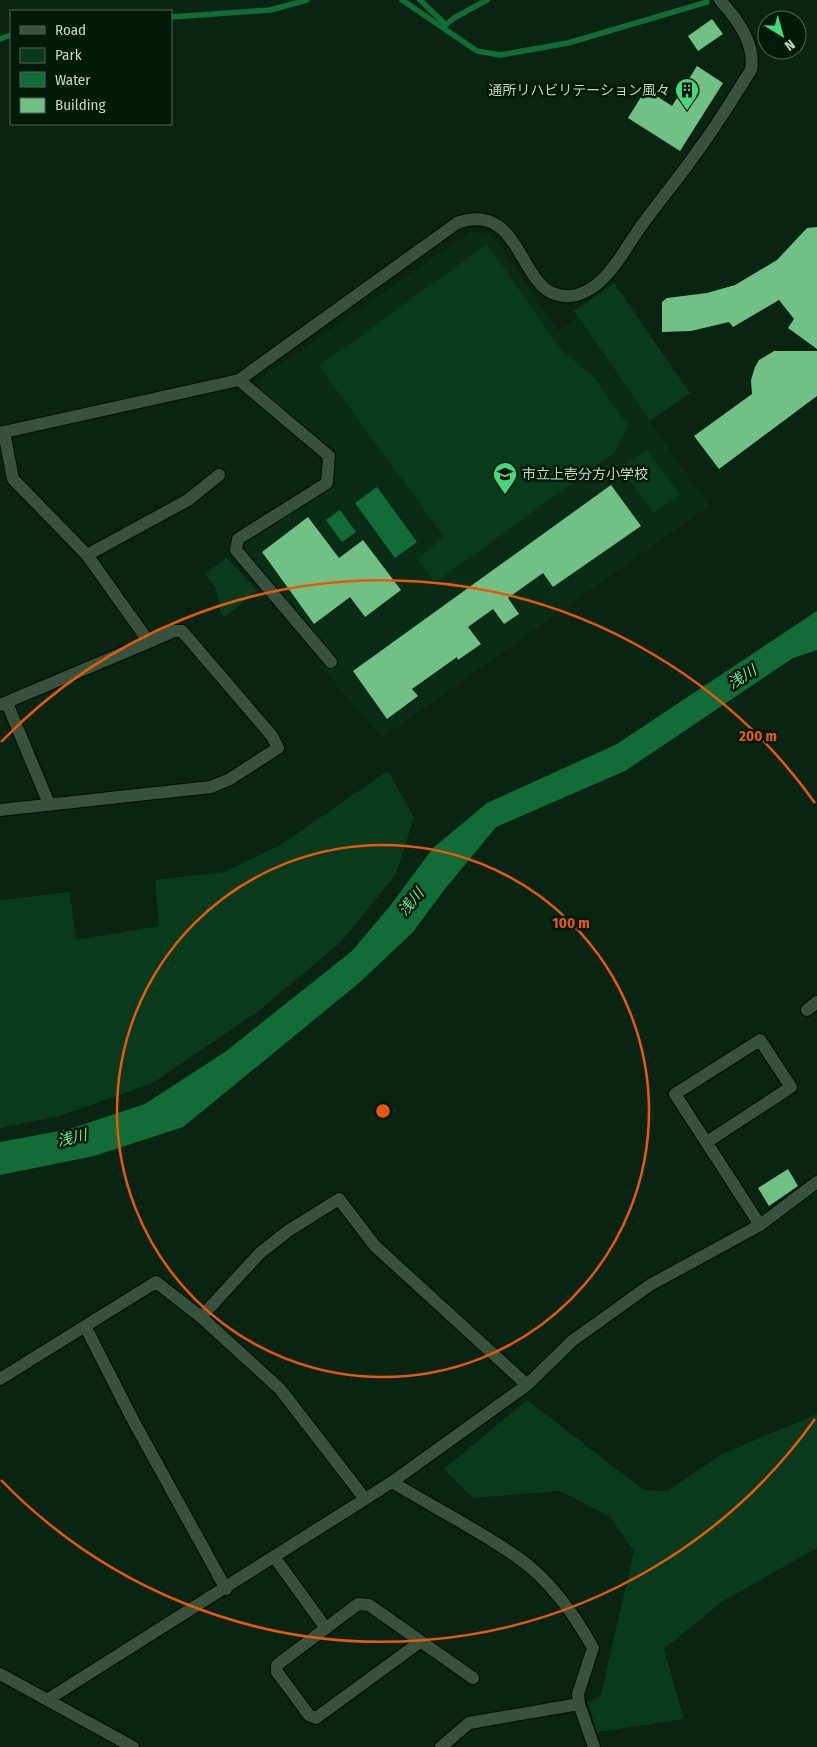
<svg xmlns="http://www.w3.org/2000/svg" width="817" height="1747" viewBox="0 0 817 1747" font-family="'Fira Sans Condensed','Noto Sans JP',sans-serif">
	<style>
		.built { fill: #0a2c15 }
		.green { fill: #083a1b }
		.water { fill: #126c37 }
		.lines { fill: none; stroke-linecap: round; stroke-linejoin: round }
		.stream { stroke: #126c37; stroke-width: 5.5 }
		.building { fill: #71c187 }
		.street-casing { stroke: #000d01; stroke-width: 14 }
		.street { stroke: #37523d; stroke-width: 12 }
		.ring { fill: none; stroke: #e8590c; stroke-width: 2.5 }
		.labels { text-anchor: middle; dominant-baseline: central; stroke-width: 5; stroke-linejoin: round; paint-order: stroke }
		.poi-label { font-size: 14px; fill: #c7d6ca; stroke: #021a09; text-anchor: end }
		.water-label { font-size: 15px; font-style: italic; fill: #79e498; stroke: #021a09 }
		.centre { fill: #e8590c; stroke: #021a09; stroke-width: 2.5 }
		.ring-label { font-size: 15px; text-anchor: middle; font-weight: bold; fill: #e8590c; stroke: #021a09; stroke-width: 5; stroke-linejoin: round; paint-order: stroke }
	</style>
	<rect width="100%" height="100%" fill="#0a2412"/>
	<!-- built -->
	<path class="built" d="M 472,231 L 490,234 L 498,243 L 558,331 L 578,318 L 709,506 L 382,738 L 323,669 L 331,663 L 236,550 L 238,539 L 327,483 L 330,463 L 251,391 L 259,385 L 264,376 Z"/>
	<!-- green -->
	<path class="green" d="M 487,244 L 562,351 L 595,378 L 628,426 L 615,452 L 435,583 L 417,559 L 444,537 L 319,366 Z
		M 614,283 L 690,393 L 650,421 L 574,311 Z
		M 647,449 L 680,495 L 654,513 L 621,468 Z
		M 227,557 L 257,591 L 225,617 L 221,614 L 216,588 L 205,574 Z
		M 388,771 L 414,817 L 396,874 L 341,942 L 261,1009 L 153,1083 L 63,1115 L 0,1128 L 0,900 L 70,892 L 76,940 L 159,926 L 155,880 L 224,872 L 280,845 Z
		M 527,1400 L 644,1490 L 667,1491 L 722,1454 L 817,1414 L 817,1548 L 723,1601 L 664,1649 L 684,1719 L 597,1732 L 588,1703 L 601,1694 L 634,1551 L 610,1517 L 560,1491 L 472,1498 L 444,1469 Z"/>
	<!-- water -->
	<path class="water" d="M 377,487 L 417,542 L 395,558 L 355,503 Z
		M 340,510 L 356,532 L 342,542 L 326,520 Z
		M 817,611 L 817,650 L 793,658 L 625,771 L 496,827 L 444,890 L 413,932 L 359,983 L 183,1127 L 94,1156 L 0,1175 L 0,1142 L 70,1129 L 145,1104 L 225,1052 L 352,951 L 390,906 L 433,848 L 487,803 L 617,744 Z"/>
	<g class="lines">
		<!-- stream -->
		<path class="stream" d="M 402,0 L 477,51 L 500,55 L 568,43 L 707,2
			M 420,0 L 446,25
			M 171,17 L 270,10 L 307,0
			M 443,27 L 454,18 L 487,0
			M 0,39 L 11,35"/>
	</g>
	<!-- building -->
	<path class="building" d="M 712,19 L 723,34 L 698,51 L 688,36 Z
		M 697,66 L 723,83 L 680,151 L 628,118 L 646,89 L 672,106 Z
		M 817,227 L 817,349 L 788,328 L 794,319 L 779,300 L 733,327 L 729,322 L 691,331 L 662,332 L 662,302 L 667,298 L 707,293 L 735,285 L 777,260 L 807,228 Z
		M 774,351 L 817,351 L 817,396 L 719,469 L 694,436 L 752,394 L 751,380 L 755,367 L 759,360 Z
		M 611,485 L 641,526 L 553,587 L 543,573 L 508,598 L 519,614 L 504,624 L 493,609 L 468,627 L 481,644 L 458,660 L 457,657 L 412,689 L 418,696 L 387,719 L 353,671 Z
		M 308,517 L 339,558 L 363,540 L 401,590 L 365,617 L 350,597 L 314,624 L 262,552 Z
		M 788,1169 L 798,1186 L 769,1206 L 758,1188 Z"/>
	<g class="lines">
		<!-- street casing -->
		<g class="street-casing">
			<path id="street" d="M 239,380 L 329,456 L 327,483 L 238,539 L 236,550 L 331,662
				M 4,432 L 13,479 L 87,555 L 149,642
				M 0,433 L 239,380 L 457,223 C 499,208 512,240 530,270 C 535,278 542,288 550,292 C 568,300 581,296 596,285 C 615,270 628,244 642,225 C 661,199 681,175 699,149 C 718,124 734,96 751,70 C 756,44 737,19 720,0
				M 87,555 L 188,500 L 219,475
				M 7,703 L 49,804
				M 0,705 L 149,642 L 174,631 L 182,631 L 272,736 L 278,748 L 230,779 L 211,787 L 0,810
				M 807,1010 L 817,1002
				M 707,1142 L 791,1087 L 760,1040 L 675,1094 L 760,1225
				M 201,1317 L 260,1253 L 288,1231 L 339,1199 L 375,1246 L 527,1385
				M 85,1326 L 134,1422 L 226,1589
				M 0,1379 L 156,1282 L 201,1317 L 280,1389 L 365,1499
				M 392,1482 C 433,1507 477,1529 517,1557 C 548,1578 575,1615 593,1648 L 578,1694 L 579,1704 L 594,1747
				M 275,1558 L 325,1627
				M 420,1642 L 316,1718 L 309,1715 L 277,1672 L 277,1665 L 358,1604 L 369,1605 L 473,1678
				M 0,1674 L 133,1747
				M 47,1700 L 392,1482 L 527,1385 L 572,1341 L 650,1285 L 760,1225 L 817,1182
				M 441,1747 L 469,1723 L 579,1704"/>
		</g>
		<!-- street -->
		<use href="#street" class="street"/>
	</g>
	<!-- distance rings -->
	<g class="ring">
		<circle cx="383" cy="1111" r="266"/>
		<path d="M815 1419A531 531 0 0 1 1 1480M1 742A531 531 0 0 1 815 803"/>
	</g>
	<!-- icons -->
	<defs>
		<g id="building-pin" transform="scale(1.25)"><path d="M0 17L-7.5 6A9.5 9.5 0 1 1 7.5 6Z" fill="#45d77a" stroke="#021a09"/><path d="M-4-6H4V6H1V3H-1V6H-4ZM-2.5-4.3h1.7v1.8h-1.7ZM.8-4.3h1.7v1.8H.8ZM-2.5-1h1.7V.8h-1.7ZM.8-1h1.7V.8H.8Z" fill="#111"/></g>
		<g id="school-pin" transform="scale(1.25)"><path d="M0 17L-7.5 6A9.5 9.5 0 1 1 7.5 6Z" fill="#45d77a" stroke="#021a09"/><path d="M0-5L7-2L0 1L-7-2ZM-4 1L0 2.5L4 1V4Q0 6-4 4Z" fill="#111"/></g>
	</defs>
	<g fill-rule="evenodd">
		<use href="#building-pin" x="687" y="90"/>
		<use href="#school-pin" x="505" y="474"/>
	</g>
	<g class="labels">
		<!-- poi labels -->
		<g class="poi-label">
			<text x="670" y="90">通所リハビリテーション風々</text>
			<text x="522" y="474" text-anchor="start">市立上壱分方小学校</text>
		</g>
		<!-- water labels -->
		<g class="water-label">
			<text transform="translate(742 677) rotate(-32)">浅川</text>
			<text transform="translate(411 902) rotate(-50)">浅川</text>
			<text transform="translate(72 1138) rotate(-13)">浅川</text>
		</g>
	</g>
	<circle cx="383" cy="1111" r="8" class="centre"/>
	<g class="ring-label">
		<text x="758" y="741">200 m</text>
		<text x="571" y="928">100 m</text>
	</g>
	<!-- legend -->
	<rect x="10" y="10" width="162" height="115" fill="#021a09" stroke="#516556"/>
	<rect x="20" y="26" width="25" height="8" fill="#37523d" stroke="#516556"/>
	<text x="55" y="35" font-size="15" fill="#c7d6ca">Road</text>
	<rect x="20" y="48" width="25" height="15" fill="#083a1b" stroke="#516556"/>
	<text x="55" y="60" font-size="15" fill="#c7d6ca">Park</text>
	<rect x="20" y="72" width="25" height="15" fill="#126c37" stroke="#516556"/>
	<text x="55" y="85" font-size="15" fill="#c7d6ca">Water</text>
	<rect x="20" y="98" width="25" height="15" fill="#71c187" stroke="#516556"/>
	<text x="55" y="110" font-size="15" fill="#c7d6ca">Building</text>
	<!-- north arrow -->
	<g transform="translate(782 35) rotate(143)"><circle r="24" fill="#021a09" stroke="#516556"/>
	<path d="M0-4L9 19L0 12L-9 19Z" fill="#45d77a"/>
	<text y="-8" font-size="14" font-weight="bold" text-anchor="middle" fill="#c7d6ca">N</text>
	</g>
</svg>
